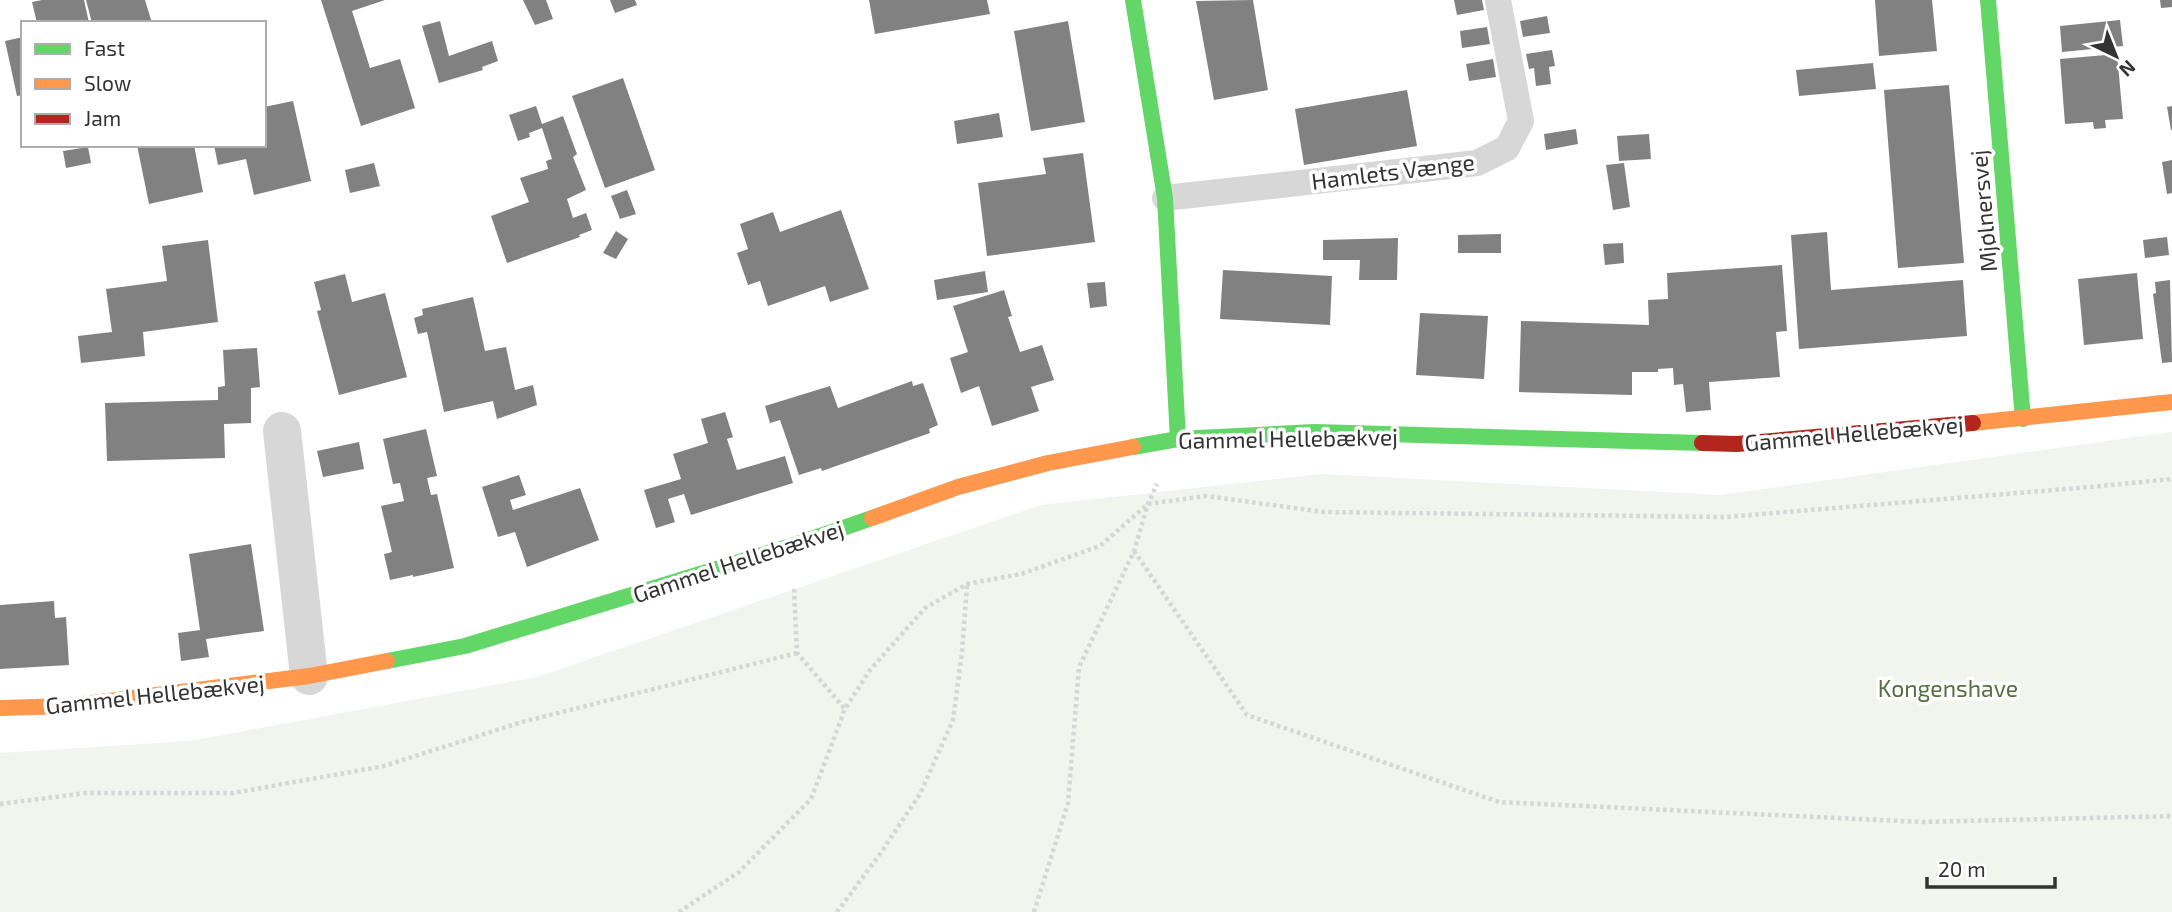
<svg xmlns="http://www.w3.org/2000/svg" width="2172" height="912" viewBox="0 0 2172 912" font-family="'Exo 2',sans-serif">
	<style>
		.green { fill: #f1f5ed }
		.building { fill: #818181 }
		.lines { fill: none; stroke-linecap: round; stroke-linejoin: round }
		.path { stroke: #d6d6d6; stroke-width: 4.5; stroke-dasharray: 3.5 3.5; stroke-linecap: butt }
		.lane { stroke: #d7d7d7; stroke-width: 26 }
		.street { stroke: #d7d7d7; stroke-width: 38 }
		.fast { stroke: #63d668; stroke-width: 16 }
		.slow { stroke: #ff974d; stroke-width: 16 }
		.jam { stroke: #b3261e; stroke-width: 16 }
		.labels { text-anchor: middle; dominant-baseline: central; stroke-width: 7; stroke-linejoin: round; paint-order: stroke }
		.street-label { font-size: 23px; fill: #333; stroke: #fff }
		.park-label { font-size: 23px; fill: #56703f; stroke: #fff }
	</style>
	<rect width="100%" height="100%" fill="#fff"/>
	<!-- green -->
	<path class="green" d="M 2172,432 L 2172,912 L 0,912 L 0,753 L 190,741 L 537,677 L 1041,505 L 1322,474 L 1720,495 Z"/>
	<!-- building -->
	<path class="building" d="M 42,0 L 84,0 L 89,23 L 37,23 L 32,2 Z
		M 86,0 L 145,0 L 152,23 L 92,23 Z
		M 321,0 L 385,0 L 352,11 L 370,68 L 400,59 L 415,108 L 361,126 Z
		M 523,0 L 546,0 L 553,19 L 535,25 Z
		M 610,0 L 635,0 L 637,5 L 615,13 Z
		M 869,0 L 987,0 L 990,14 L 875,34 Z
		M 1253,0 L 1268,90 L 1214,100 L 1196,1 Z
		M 1454,0 L 1482,0 L 1484,10 L 1457,15 Z
		M 1875,0 L 1932,0 L 1937,51 L 1879,56 Z
		M 2160,0 L 2172,0 L 2172,7 L 2161,8 Z
		M 1547,16 L 1550,33 L 1523,37 L 1520,21 Z
		M 2120,20 L 2123,46 L 2062,52 L 2060,26 Z
		M 440,21 L 449,56 L 492,41 L 498,61 L 482,67 L 483,70 L 439,83 L 422,26 Z
		M 1068,21 L 1085,122 L 1031,131 L 1014,31 Z
		M 1487,27 L 1490,44 L 1462,48 L 1460,31 Z
		M 23,37 L 23,95 L 17,96 L 5,41 Z
		M 1552,50 L 1555,66 L 1549,67 L 1551,84 L 1536,86 L 1534,68 L 1529,69 L 1526,54 Z
		M 2117,54 L 2123,119 L 2105,120 L 2106,128 L 2094,129 L 2093,122 L 2065,124 L 2060,59 Z
		M 1493,59 L 1496,77 L 1469,81 L 1466,64 Z
		M 1873,63 L 1876,89 L 1799,96 L 1796,70 Z
		M 623,78 L 655,170 L 605,188 L 572,96 Z
		M 1949,85 L 1964,263 L 1898,268 L 1884,90 Z
		M 1407,90 L 1417,146 L 1304,165 L 1295,109 Z
		M 293,101 L 311,181 L 254,195 L 246,159 L 218,165 L 214,145 L 264,145 L 264,107 Z
		M 536,106 L 542,124 L 563,116 L 577,154 L 573,157 L 586,190 L 567,199 L 573,218 L 586,213 L 592,230 L 579,235 L 580,237 L 507,263 L 491,216 L 529,202 L 520,178 L 548,169 L 546,161 L 552,159 L 542,128 L 529,133 L 530,137 L 518,141 L 509,115 Z
		M 2172,106 L 2172,130 L 2171,130 L 2167,107 Z
		M 999,113 L 1003,137 L 957,144 L 954,121 Z
		M 1576,129 L 1578,144 L 1546,150 L 1544,134 Z
		M 1649,134 L 1651,159 L 1619,161 L 1617,136 Z
		M 137,145 L 194,145 L 203,192 L 149,204 Z
		M 88,147 L 91,163 L 66,168 L 63,151 Z
		M 1083,153 L 1095,242 L 987,256 L 978,183 L 1046,174 L 1043,158 Z
		M 2172,160 L 2172,193 L 2167,194 L 2162,162 Z
		M 374,163 L 380,186 L 350,193 L 345,170 Z
		M 1624,163 L 1630,207 L 1613,210 L 1606,165 Z
		M 627,190 L 636,214 L 620,219 L 611,196 Z
		M 841,210 L 869,289 L 830,302 L 825,286 L 768,306 L 760,281 L 748,285 L 737,253 L 748,249 L 740,224 L 773,212 L 780,232 Z
		M 616,231 L 628,239 L 616,259 L 603,253 Z
		M 1827,232 L 1831,290 L 1963,280 L 1967,336 L 1799,349 L 1791,235 Z
		M 1501,234 L 1501,253 L 1458,253 L 1458,235 Z
		M 2167,237 L 2169,255 L 2145,258 L 2143,240 Z
		M 1398,238 L 1397,280 L 1359,280 L 1360,260 L 1323,260 L 1323,240 Z
		M 208,240 L 218,322 L 143,332 L 145,356 L 81,363 L 78,336 L 112,332 L 106,289 L 167,281 L 162,246 Z
		M 1623,243 L 1624,263 L 1605,265 L 1603,244 Z
		M 1782,265 L 1787,331 L 1776,332 L 1780,377 L 1709,382 L 1711,410 L 1686,412 L 1683,384 L 1674,385 L 1673,368 L 1658,369 L 1658,372 L 1632,372 L 1632,395 L 1519,392 L 1521,321 L 1649,325 L 1648,300 L 1668,299 L 1667,273 Z
		M 1223,270 L 1332,276 L 1330,325 L 1220,319 Z
		M 985,271 L 988,292 L 937,300 L 934,280 Z
		M 2137,273 L 2143,339 L 2084,345 L 2078,279 Z
		M 345,274 L 352,302 L 385,293 L 407,377 L 339,395 L 317,311 L 321,310 L 314,282 Z
		M 2170,280 L 2172,362 L 2162,363 L 2153,294 L 2156,293 L 2155,282 Z
		M 1105,282 L 1107,306 L 1090,308 L 1087,283 Z
		M 1004,290 L 1012,316 L 1008,317 L 1020,352 L 1042,345 L 1054,380 L 1031,387 L 1039,411 L 992,426 L 979,386 L 961,393 L 950,358 L 968,352 L 953,306 Z
		M 473,297 L 485,351 L 506,347 L 515,390 L 533,385 L 537,405 L 497,419 L 493,401 L 444,412 L 427,332 L 418,334 L 414,318 L 423,315 L 422,309 Z
		M 1420,313 L 1488,316 L 1484,379 L 1416,375 Z
		M 257,348 L 260,387 L 251,388 L 251,423 L 224,424 L 225,458 L 107,461 L 105,403 L 218,400 L 218,387 L 225,386 L 223,350 Z
		M 912,381 L 913,386 L 923,383 L 938,425 L 929,429 L 930,433 L 822,471 L 821,468 L 799,475 L 780,420 L 770,423 L 765,406 L 830,386 L 838,408 Z
		M 725,412 L 733,437 L 727,439 L 737,470 L 785,456 L 793,483 L 691,515 L 684,494 L 668,499 L 675,522 L 656,528 L 644,490 L 681,479 L 673,454 L 708,443 L 701,419 Z
		M 426,429 L 437,476 L 427,478 L 431,495 L 437,494 L 454,568 L 413,577 L 413,575 L 390,580 L 384,554 L 392,552 L 381,506 L 404,501 L 400,483 L 393,484 L 383,439 Z
		M 359,442 L 364,469 L 323,477 L 317,451 Z
		M 519,475 L 526,495 L 510,500 L 513,510 L 580,488 L 599,540 L 527,567 L 515,532 L 498,537 L 482,487 Z
		M 251,544 L 264,631 L 206,639 L 209,657 L 181,661 L 178,633 L 200,630 L 189,554 Z
		M 54,601 L 55,618 L 66,617 L 69,665 L 0,669 L 0,605 Z"/>
	<g class="lines">
		<!-- path -->
		<path class="path" d="M 1134,551 L 1247,715 L 1499,802 L 1922,822 L 2172,816
			M 794,589 L 797,653 L 845,709
			M 0,804 L 86,793 L 233,793 L 384,766 L 522,722 L 797,653
			M 679,912 L 739,872 L 811,799 L 845,709 L 870,670 L 925,608 L 967,584 L 1021,574 L 1100,546 L 1148,504 L 1206,496 L 1324,512 L 1726,517 L 2090,487 L 2172,479
			M 837,912 L 880,854 L 920,794 L 953,720 L 962,652 L 967,585
			M 1034,912 L 1068,803 L 1079,667 L 1134,551 L 1148,504 L 1157,484"/>
		<!-- lane -->
		<path class="lane" d="M 1165,198 L 1477,163 L 1507,148 L 1521,121 L 1498,0"/>
		<!-- street -->
		<path class="street" d="M 282,431 L 309,676"/>
		<!-- fast -->
		<path class="fast" d="M 1133,0 L 1165,198 L 1178,439
			M 1988,0 L 2023,419
			M 1133,447 L 1178,439 L 1314,432 L 1702,443
			M 387,661 L 465,646 L 791,546 L 872,518"/>
		<!-- slow -->
		<path class="slow" d="M 1973,423 L 2172,402
			M 872,518 L 958,487 L 1048,463 L 1133,447
			M 0,708 L 68,706 L 309,676 L 387,661"/>
		<!-- jam -->
		<path class="jam" d="M 1702,443 L 1737,444 L 1973,423"/>
	</g>
	<g class="labels">
		<!-- street labels -->
		<g class="street-label">
			<text transform="translate(1393 171) rotate(-7)">Hamlets Vænge</text>
			<text transform="translate(1983 211) rotate(-95)">Mjølnersvej</text>
			<text transform="translate(1854 433) rotate(-5)">Gammel Hellebækvej</text>
			<text transform="translate(1288 438) rotate(-1)">Gammel Hellebækvej</text>
			<text transform="translate(738 561) rotate(-18)">Gammel Hellebækvej</text>
			<text transform="translate(155 694) rotate(-6)">Gammel Hellebækvej</text>
		</g>
		<!-- park labels -->
		<g class="park-label">
			<text x="1948" y="688">Kongenshave</text>
		</g>
	</g>
	<!-- legend -->
	<rect x="21" y="21" width="245" height="126" fill="#ffffff" stroke="#adadad" stroke-width="2"/>
	<rect x="35" y="44" width="35" height="10" fill="#63d668" stroke="#adadad" stroke-width="2"/>
	<text x="84" y="56" font-size="21" fill="#333333">Fast</text>
	<rect x="35" y="79" width="35" height="10" fill="#ff974d" stroke="#adadad" stroke-width="2"/>
	<text x="84" y="91" font-size="21" fill="#333333">Slow</text>
	<rect x="35" y="114" width="35" height="10" fill="#b3261e" stroke="#adadad" stroke-width="2"/>
	<text x="84" y="126" font-size="21" fill="#333333">Jam</text>
	<!-- north arrow -->
	<g transform="translate(2116 56) rotate(137)" stroke="#ffffff" stroke-width="5" paint-order="stroke">
	<path d="M0-5L12 26L0 18L-12 26Z" fill="#333333"/>
	<text y="-10" font-size="19" font-weight="bold" text-anchor="middle" fill="#333333">N</text>
	</g>
	<!-- scale -->
	<path d="M1927 877v10h128v-10" fill="none" stroke="#333333" stroke-width="3.5"/>
	<text x="1938" y="877" font-size="21" fill="#333333" stroke="#ffffff" stroke-width="5" paint-order="stroke">20 m</text>
</svg>
